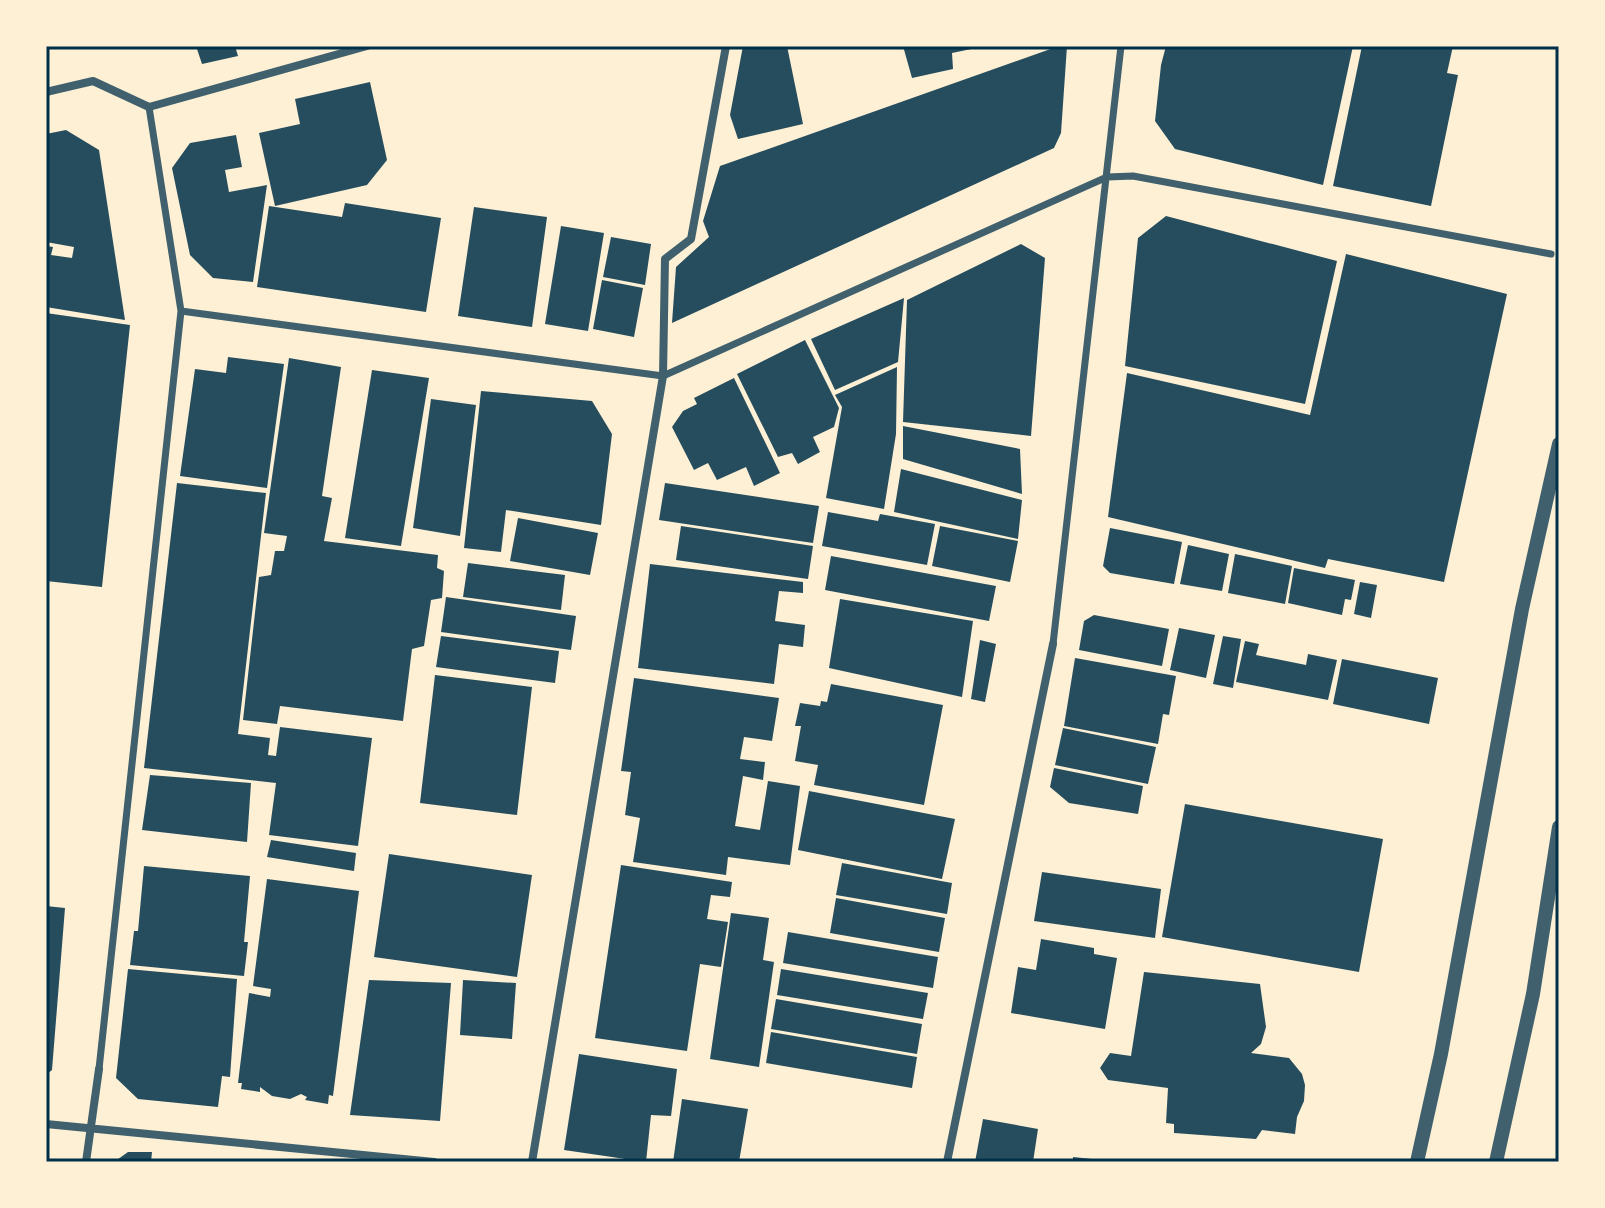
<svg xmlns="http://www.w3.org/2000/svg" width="1605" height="1208" viewBox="0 0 1605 1208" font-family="'Asap Condensed',sans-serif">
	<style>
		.building { fill: #264d5e }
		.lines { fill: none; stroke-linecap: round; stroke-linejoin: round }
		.pedestrian { stroke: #3f606c; stroke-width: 7 }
		.minor { stroke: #3f606c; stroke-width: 8 }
		.tertiary { stroke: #3f606c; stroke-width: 14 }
		.neatline { fill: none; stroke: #003049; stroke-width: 3 }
	</style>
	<rect width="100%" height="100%" fill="#fdf0d5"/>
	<!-- building -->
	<path class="building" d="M 196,46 L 235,46 L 238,56 L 202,64 Z
		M 743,46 L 787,46 L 803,124 L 738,139 L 730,115 Z
		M 903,46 L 981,46 L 981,47 L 952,53 L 953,69 L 912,78 Z
		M 1059,46 L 1067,46 L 1061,133 L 1054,148 L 672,323 L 676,267 L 709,237 L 703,221 L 720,166 Z
		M 1166,46 L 1353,46 L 1323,185 L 1175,149 L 1155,121 L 1161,65 Z
		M 1362,46 L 1453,46 L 1447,73 L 1458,75 L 1431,206 L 1333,186 Z
		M 370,82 L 387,160 L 367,185 L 275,206 L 259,133 L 300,124 L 295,99 Z
		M 66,130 L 99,150 L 125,320 L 46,307 L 46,246 L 53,247 L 51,255 L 72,258 L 74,247 L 46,242 L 46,134 Z
		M 236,135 L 242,167 L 225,170 L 229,192 L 267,185 L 253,282 L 213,278 L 190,255 L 172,168 L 190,143 Z
		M 345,203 L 441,218 L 426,312 L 257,287 L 269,206 L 342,217 Z
		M 474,207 L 547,217 L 532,327 L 458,316 Z
		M 1166,216 L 1337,261 L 1305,404 L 1125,366 L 1138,238 Z
		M 561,226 L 604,233 L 588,331 L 545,324 Z
		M 611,237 L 651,244 L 645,285 L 603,277 Z
		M 1021,244 L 1045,258 L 1031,436 L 903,422 L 907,300 Z
		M 1346,254 L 1507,294 L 1444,582 L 1328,559 L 1325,568 L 1108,517 L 1127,373 L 1310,415 Z
		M 602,280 L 643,288 L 634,337 L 593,329 Z
		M 904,298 L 898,362 L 835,390 L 811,339 Z
		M 46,313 L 130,325 L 102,587 L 46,581 Z
		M 805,340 L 839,408 L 834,427 L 813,437 L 820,452 L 798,464 L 792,453 L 778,457 L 737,374 Z
		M 228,357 L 284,364 L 267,488 L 180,476 L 195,369 L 226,373 Z
		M 289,358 L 341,367 L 322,496 L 332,498 L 324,541 L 438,555 L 437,568 L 444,571 L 442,598 L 431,600 L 424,646 L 412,649 L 403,721 L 280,706 L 277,724 L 243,720 L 259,577 L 271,575 L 275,551 L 284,551 L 287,536 L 264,533 Z
		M 897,367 L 896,434 L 884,509 L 826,498 L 842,407 L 835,395 Z
		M 372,370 L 429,378 L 401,546 L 345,538 Z
		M 734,378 L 780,473 L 754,486 L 746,467 L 717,480 L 708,463 L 694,470 L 672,427 L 683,411 L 697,404 L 694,398 Z
		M 481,391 L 592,401 L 612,434 L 601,525 L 506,510 L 501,552 L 464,548 Z
		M 431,399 L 476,405 L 460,536 L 413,528 Z
		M 903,426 L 1020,449 L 1022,494 L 903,459 Z
		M 901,469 L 1022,500 L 1018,539 L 894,512 Z
		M 177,483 L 266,493 L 238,734 L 270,738 L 268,755 L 276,756 L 280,727 L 372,738 L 358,846 L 269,835 L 276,783 L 144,768 Z
		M 665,483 L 819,506 L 813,543 L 659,520 Z
		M 828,512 L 878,521 L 880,514 L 935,524 L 927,565 L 822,546 Z
		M 518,518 L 598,533 L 590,575 L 510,561 Z
		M 681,526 L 813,546 L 808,579 L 676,560 Z
		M 940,526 L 1018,541 L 1010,582 L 932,566 Z
		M 1110,528 L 1182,542 L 1174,584 L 1110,573 L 1103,566 Z
		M 1188,545 L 1229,554 L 1222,591 L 1180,584 Z
		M 1235,554 L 1292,566 L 1285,604 L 1228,593 Z
		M 831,556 L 996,586 L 989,621 L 825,590 Z
		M 468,563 L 565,575 L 561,610 L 463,597 Z
		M 650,564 L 803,582 L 803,593 L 779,591 L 775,621 L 805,625 L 803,647 L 779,644 L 774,684 L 638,668 Z
		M 1294,568 L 1355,580 L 1351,600 L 1345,599 L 1342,615 L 1288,603 Z
		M 1360,582 L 1377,585 L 1371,618 L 1354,614 Z
		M 446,597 L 576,616 L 571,650 L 441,632 Z
		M 840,599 L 973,621 L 962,697 L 829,668 Z
		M 1094,615 L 1169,629 L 1162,666 L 1079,650 L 1084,621 Z
		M 1179,628 L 1215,635 L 1206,678 L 1170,670 Z
		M 441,636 L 559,651 L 555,683 L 436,667 Z
		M 1223,636 L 1241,639 L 1233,688 L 1213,684 Z
		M 980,640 L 996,644 L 985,702 L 971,699 Z
		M 1245,641 L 1259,644 L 1256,655 L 1306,665 L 1308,654 L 1337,660 L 1328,700 L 1236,682 Z
		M 1075,658 L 1176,676 L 1169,715 L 1163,714 L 1158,744 L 1064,726 Z
		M 1342,659 L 1438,678 L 1429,724 L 1333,704 Z
		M 435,675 L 532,687 L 517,815 L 420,803 Z
		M 634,678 L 779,698 L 772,741 L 744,737 L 740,759 L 765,762 L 763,780 L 743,776 L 735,826 L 760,830 L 768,781 L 800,786 L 790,865 L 728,857 L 726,875 L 633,862 L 640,818 L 625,815 L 631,772 L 621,771 Z
		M 831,684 L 943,705 L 924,805 L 814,785 L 818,765 L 795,761 L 801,726 L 795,726 L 800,703 L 820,706 L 821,701 L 827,702 Z
		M 1063,728 L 1156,747 L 1148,784 L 1055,765 Z
		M 1054,768 L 1143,786 L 1138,814 L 1069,803 L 1050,787 Z
		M 150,775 L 251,783 L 247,842 L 142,830 Z
		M 809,791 L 955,819 L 942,879 L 798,850 Z
		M 1185,804 L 1383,839 L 1359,972 L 1162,937 Z
		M 271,840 L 356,853 L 354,871 L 267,857 Z
		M 389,854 L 532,875 L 517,977 L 374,957 Z
		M 842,863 L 952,883 L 947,914 L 836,895 Z
		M 621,865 L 732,882 L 730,897 L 711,895 L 707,919 L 728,922 L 721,967 L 700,964 L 687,1051 L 595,1038 Z
		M 144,866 L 250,876 L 244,942 L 248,942 L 244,976 L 130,965 L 134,931 L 138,931 Z
		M 1042,872 L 1161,889 L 1155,938 L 1034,921 Z
		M 267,879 L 359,891 L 333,1096 L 329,1095 L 328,1104 L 305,1100 L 307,1097 L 301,1094 L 290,1099 L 272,1096 L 260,1087 L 260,1092 L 241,1089 L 242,1083 L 238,1083 L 249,993 L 270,997 L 271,989 L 253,986 Z
		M 836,898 L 945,918 L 939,952 L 830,933 Z
		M 46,906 L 65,908 L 52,1070 L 46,1075 Z
		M 731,913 L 769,918 L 763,960 L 774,962 L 759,1067 L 710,1059 Z
		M 788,932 L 938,957 L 933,988 L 783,963 Z
		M 1041,939 L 1094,948 L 1094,954 L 1117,958 L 1105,1029 L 1011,1013 L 1018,967 L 1036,970 Z
		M 128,969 L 237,979 L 230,1077 L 222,1076 L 218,1107 L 138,1099 L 116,1078 Z
		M 781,969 L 928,993 L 923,1019 L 777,995 Z
		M 1144,972 L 1260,984 L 1266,1027 L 1261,1044 L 1251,1053 L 1289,1058 L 1302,1074 L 1305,1085 L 1304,1101 L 1297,1117 L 1295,1134 L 1262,1130 L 1256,1139 L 1174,1133 L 1174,1124 L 1166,1123 L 1168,1088 L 1108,1080 L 1100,1068 L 1110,1053 L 1131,1056 Z
		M 369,980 L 451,983 L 440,1121 L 350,1115 Z
		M 463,980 L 516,983 L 512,1039 L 460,1035 Z
		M 776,999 L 922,1024 L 917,1054 L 771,1029 Z
		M 771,1032 L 917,1057 L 912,1088 L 766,1063 Z
		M 579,1054 L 677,1069 L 671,1116 L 651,1115 L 646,1162 L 564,1150 Z
		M 682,1099 L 748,1109 L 739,1162 L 673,1162 Z
		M 983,1119 L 1038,1129 L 1033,1162 L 975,1162 Z
		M 128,1152 L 152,1152 L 151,1162 L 114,1162 Z
		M 1073,1157 L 1101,1160 L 1100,1162 L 1073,1162 Z"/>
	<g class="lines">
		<!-- pedestrian -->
		<path class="pedestrian" d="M 181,311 L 663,376 L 1107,177 L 1133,176 L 1551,254
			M 1053,644 L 1121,46
			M 99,1069 L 181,311 L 149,107"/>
		<!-- minor -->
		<path class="minor" d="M 46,92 L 93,81 L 149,107 L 367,46
			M 46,1124 L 434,1162
			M 86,1162 L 99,1069
			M 532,1162 L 663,376 L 665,259 L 691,239 L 726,46
			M 947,1162 L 1053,644"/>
		<!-- tertiary -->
		<path class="tertiary" d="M 1417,1162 L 1441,1054 L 1522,609 L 1559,444
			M 1496,1162 L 1533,994 L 1559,827"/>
	</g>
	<!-- border -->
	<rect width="1605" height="1208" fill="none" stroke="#fdf0d5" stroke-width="96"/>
	<rect x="48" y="48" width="1509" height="1112" class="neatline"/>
</svg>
